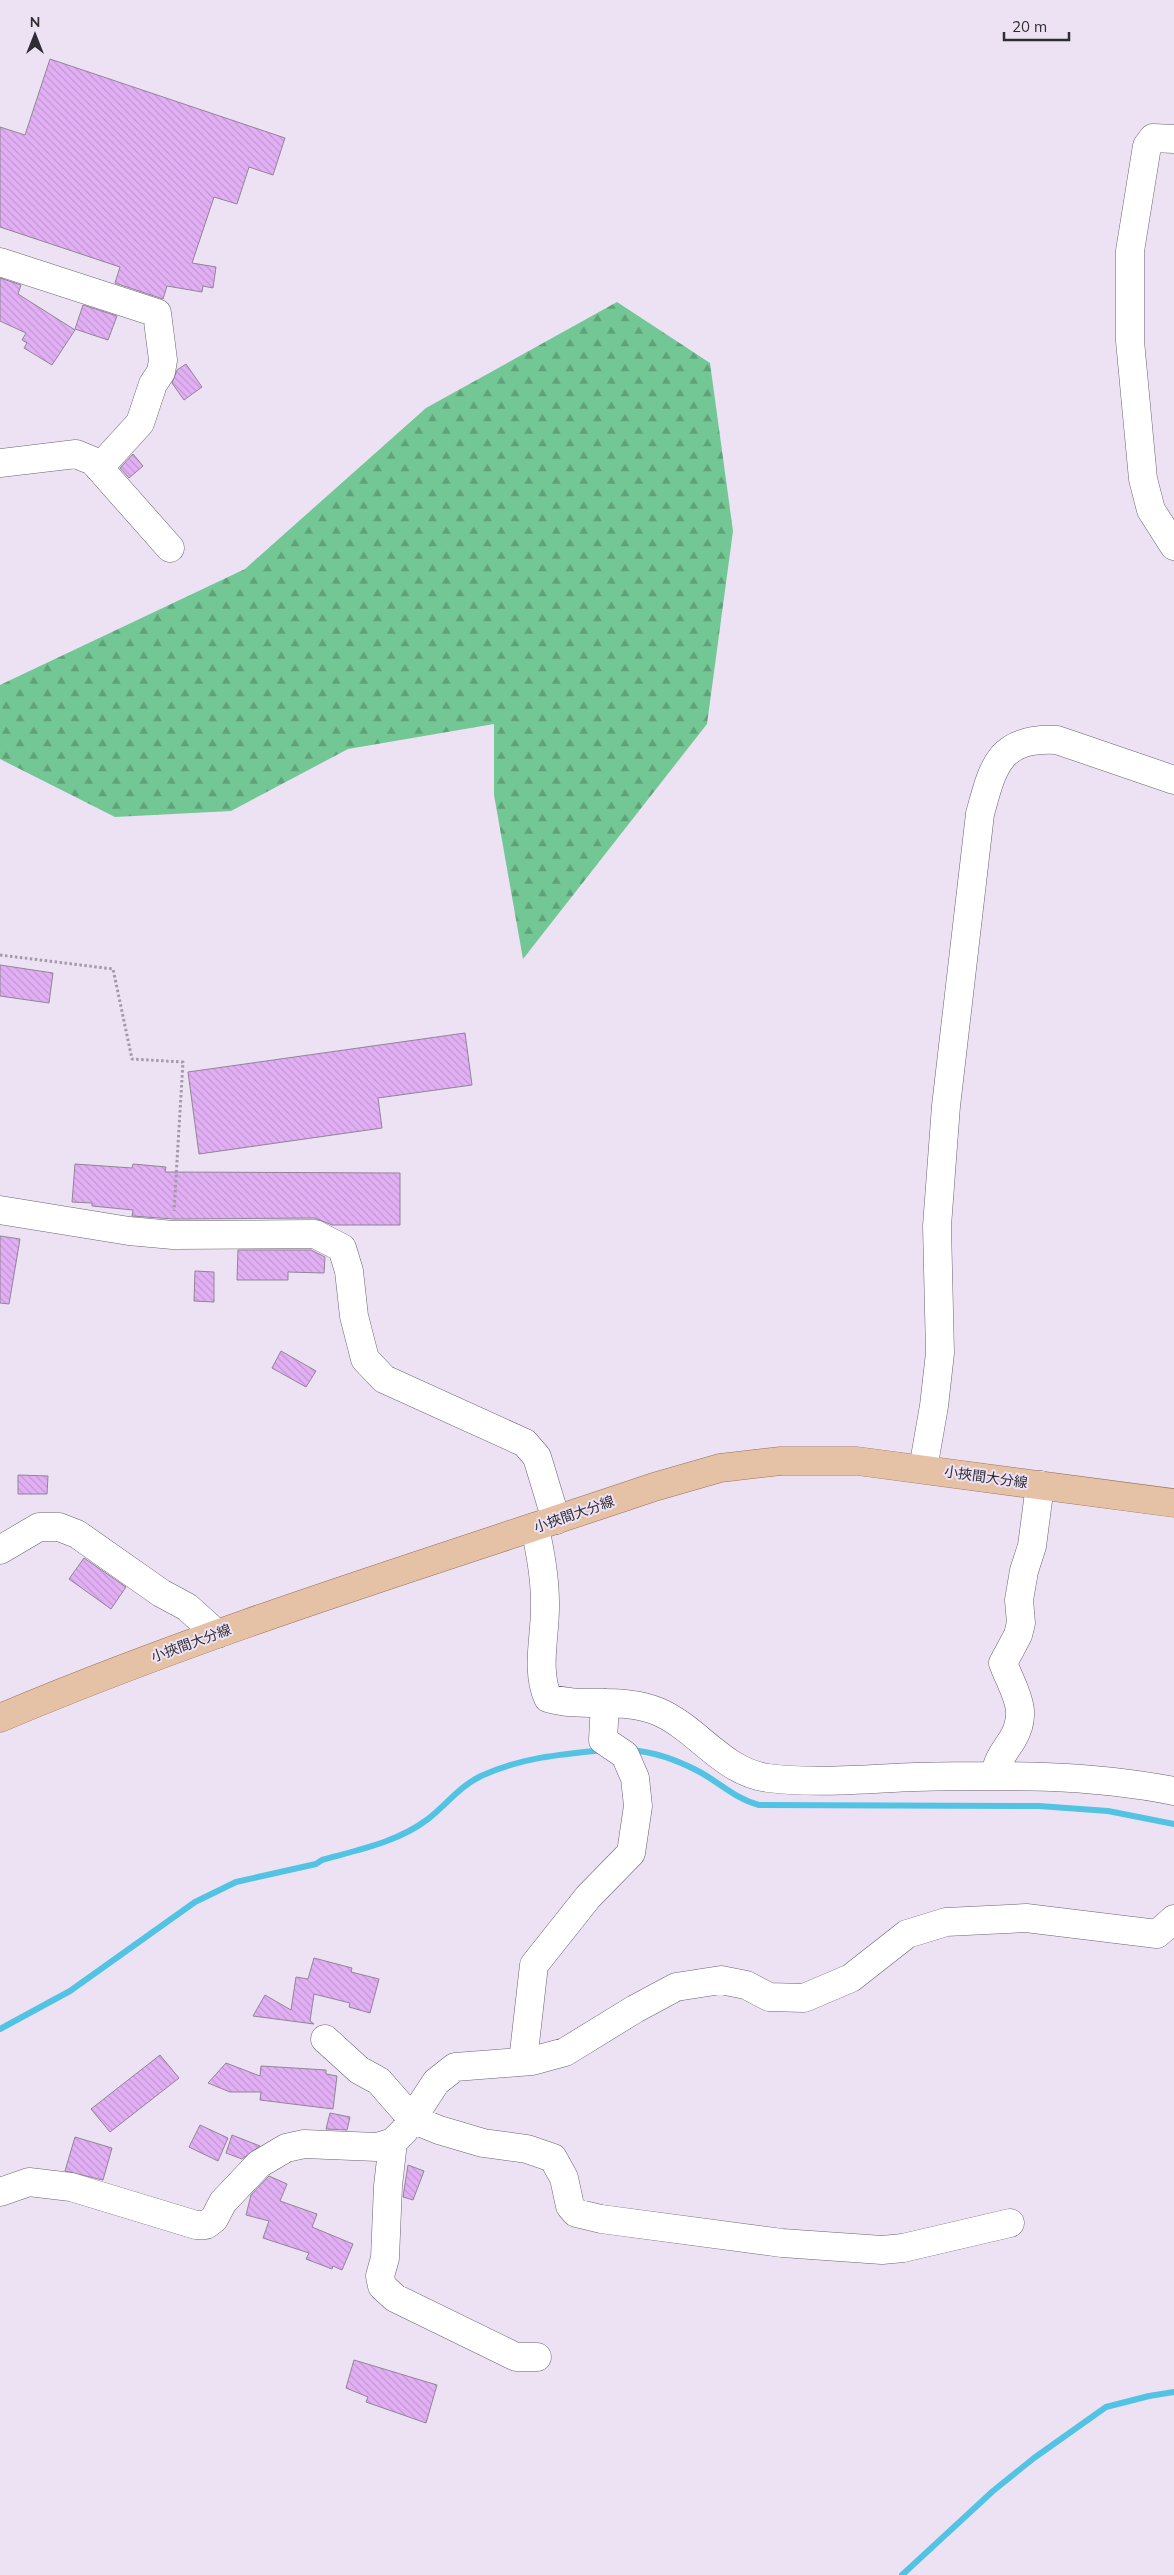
<svg xmlns="http://www.w3.org/2000/svg" width="1174" height="2575" viewBox="0 0 1174 2575" font-family="Mulish,'Noto Sans JP',sans-serif">
	<style>
		.forest { fill: url(#forest-firs) }
		.lines { fill: none; stroke-linecap: round; stroke-linejoin: round }
		.stream { stroke: #52c3e3; stroke-width: 6 }
		.building { fill: url(#building-back-hatch); stroke: #918595 }
		.minor-casing { stroke: #6b6272; stroke-width: 29 }
		.major-casing { stroke: #9b7257; stroke-width: 29 }
		.path { stroke: #a29aa8; stroke-width: 3; stroke-dasharray: 2.5 2.5; stroke-linecap: butt }
		.minor { stroke: #fff; stroke-width: 28 }
		.major { stroke: #e5c1a6; stroke-width: 28 }
		.labels { text-anchor: middle; dominant-baseline: central; stroke-width: 4; stroke-linejoin: round; paint-order: stroke }
		.street-label { font-size: 14px; fill: #302c33; stroke: #ece2f4 }
	</style>
	<defs>
		<pattern id="forest-firs" width="22" height="20" patternUnits="userSpaceOnUse" patternTransform="scale(1.25)"><rect width="22" height="20" fill="#73c794"/><path d="M5 1l3.5 6h-7zM16 11l3.5 6h-7z" fill="#5fa279"/></pattern>
		<pattern id="building-back-hatch" width="6" height="6" patternUnits="userSpaceOnUse" patternTransform="scale(1.25)"><rect width="6" height="6" fill="#e2aff5"/><path d="M-1 5l2 2M0 0l6 6M5-1l2 2" fill="none" stroke="#c297d2"/></pattern>
	</defs>
	<rect width="100%" height="100%" fill="#ece2f4"/>
	<!-- forest -->
	<path class="forest" d="M 617,302 L 710,363 L 733,531 L 707,724 L 523,959 L 494,795 L 494,724 L 348,749 L 231,811 L 115,817 L 0,759 L 0,685 L 245,569 L 426,408 Z"/>
	<g class="lines">
		<!-- stream -->
		<path class="stream" d="M 631,1750 C 654,1752 677,1760 698,1771 C 719,1782 735,1799 759,1805 L 1039,1806 L 1108,1811 L 1174,1824
			M 0,2029 L 70,1991 L 195,1902 L 236,1882 L 316,1864 L 322,1860 C 358,1850 398,1842 428,1819 C 446,1805 460,1786 481,1776 C 519,1758 562,1754 603,1750
			M 902,2575 L 993,2491 L 1034,2458 L 1106,2407 L 1149,2396 L 1174,2392"/>
	</g>
	<!-- building -->
	<path class="building" d="M 50,59 L 285,138 L 273,175 L 249,167 L 237,204 L 214,197 L 192,263 L 216,267 L 213,288 L 203,286 L 202,292 L 167,286 L 163,299 L 115,283 L 120,267 L 0,227 L 0,127 L 25,135 Z
		M 0,278 L 21,285 L 18,294 L 75,330 L 52,365 L 24,348 L 27,343 L 22,340 L 26,333 L 0,321 Z
		M 83,305 L 117,316 L 108,340 L 75,329 Z
		M 186,364 L 202,387 L 184,400 L 172,383 L 177,370 Z
		M 133,454 L 143,466 L 129,478 L 120,468 Z
		M 0,965 L 53,973 L 49,1003 L 0,996 Z
		M 465,1033 L 472,1085 L 378,1098 L 382,1128 L 199,1154 L 188,1072 Z
		M 75,1164 L 132,1168 L 133,1164 L 166,1167 L 165,1172 L 400,1173 L 400,1225 L 332,1225 L 315,1218 L 174,1219 L 132,1216 L 133,1210 L 92,1206 L 92,1203 L 72,1202 Z
		M 0,1236 L 20,1239 L 9,1304 L 0,1303 Z
		M 238,1250 L 311,1250 L 325,1257 L 324,1273 L 288,1272 L 288,1280 L 237,1280 Z
		M 195,1271 L 214,1272 L 214,1302 L 194,1301 Z
		M 281,1351 L 316,1371 L 306,1387 L 272,1368 Z
		M 18,1475 L 48,1476 L 47,1494 L 18,1494 Z
		M 84,1558 L 126,1587 L 111,1609 L 69,1579 Z
		M 314,1958 L 352,1968 L 351,1972 L 379,1979 L 370,2013 L 349,2007 L 350,2003 L 314,1994 L 310,2021 L 314,2024 L 253,2016 L 265,1995 L 291,2010 L 296,1977 L 308,1979 Z
		M 160,2055 L 179,2078 L 110,2132 L 91,2109 Z
		M 226,2063 L 260,2076 L 261,2066 L 326,2070 L 326,2074 L 337,2076 L 333,2109 L 260,2100 L 261,2092 L 230,2092 L 208,2083 Z
		M 330,2113 L 350,2117 L 347,2130 L 326,2129 Z
		M 200,2125 L 228,2138 L 218,2161 L 189,2147 Z
		M 232,2135 L 260,2146 L 242,2159 L 226,2153 Z
		M 75,2137 L 112,2148 L 103,2180 L 65,2171 Z
		M 408,2165 L 424,2171 L 413,2200 L 403,2197 Z
		M 269,2176 L 287,2184 L 280,2201 L 317,2214 L 312,2227 L 353,2244 L 342,2270 L 333,2266 L 332,2269 L 306,2259 L 309,2253 L 263,2238 L 269,2221 L 246,2215 L 251,2195 Z
		M 354,2360 L 437,2385 L 426,2423 L 366,2402 L 368,2397 L 346,2388 Z"/>
	<g class="lines">
		<!-- minor casing -->
		<g class="minor-casing">
			<path id="minor" d="M 1174,139 L 1153,138 L 1147,146 L 1130,251 L 1130,341 L 1143,479 L 1151,510 L 1174,546
				M 0,262 L 157,313 L 163,360 L 161,372 L 153,384 L 140,423 L 99,468
				M 0,463 L 76,454 L 93,461 L 170,548
				M 0,1210 L 129,1231 L 173,1235 L 315,1234 L 342,1248 L 349,1271 L 354,1316 L 365,1359 L 384,1379 L 525,1443 L 537,1457 L 556,1520
				M 923,1469 L 934,1406 L 940,1353 L 937,1226 L 946,1106 L 980,814 C 993,766 999,737 1057,740 L 1174,780
				M 535,1527 C 540,1552 545,1577 545,1603 C 546,1634 535,1669 548,1698 C 585,1709 622,1696 659,1712 C 698,1729 723,1772 768,1778 C 816,1784 866,1779 915,1777 C 1002,1775 1088,1774 1174,1791
				M 0,1550 L 39,1527 L 59,1527 L 77,1534 L 161,1593 L 187,1607 L 217,1634
				M 995,1775 C 997,1761 1004,1752 1012,1740 C 1030,1711 1014,1692 1003,1663 L 1018,1635 L 1021,1623 L 1019,1600 L 1024,1571 L 1032,1546 L 1040,1485
				M 325,2039 L 359,2070 L 379,2081 L 412,2119 L 439,2130 L 483,2143 L 527,2149 L 553,2158 L 564,2178 L 570,2206 L 576,2213 L 601,2219 L 782,2243 L 882,2250 L 903,2248 L 1010,2223
				M 523,2061 L 534,1965 L 588,1897 L 631,1853 L 638,1806 L 635,1778 L 625,1755 L 603,1740 L 605,1703
				M 393,2142 L 388,2186 L 385,2258 L 380,2276 L 382,2286 L 395,2298 L 516,2357 L 537,2357
				M 0,2192 L 29,2182 L 71,2187 L 196,2225 L 206,2225 L 214,2219 L 223,2202 L 259,2164 L 286,2148 L 304,2144 L 377,2147 L 393,2142 L 404,2131 L 436,2082 L 455,2067 L 532,2061 L 565,2052 L 635,2009 L 676,1987 L 721,1980 L 746,1985 L 769,1997 L 804,1998 L 851,1978 L 907,1934 L 946,1922 L 1026,1918 L 1157,1934 L 1174,1919"/>
		</g>
		<!-- major casing -->
		<g class="major-casing">
			<path id="major" d="M 0,1718 C 213,1628 435,1561 654,1487 L 720,1468 L 781,1461 L 857,1461 L 1174,1503"/>
		</g>
		<!-- path -->
		<path class="path" d="M 0,955 L 113,969 L 132,1059 L 183,1062 L 174,1211"/>
		<!-- minor -->
		<use href="#minor" class="minor"/>
		<!-- major -->
		<use href="#major" class="major"/>
	</g>
	<g class="labels">
		<!-- street labels -->
		<g class="street-label">
			<text transform="translate(986 1477) rotate(8)">小挾間大分線</text>
			<text transform="translate(574 1514) rotate(-19)">小挾間大分線</text>
			<text transform="translate(191 1643) rotate(-20)">小挾間大分線</text>
		</g>
	</g>
	<!-- north arrow -->
	<g transform="translate(35 35)" stroke="#ece2f4" stroke-width="4" paint-order="stroke">
	<path d="M0-4L9 19L0 12L-9 19Z" fill="#302c33"/>
	<text y="-8" font-size="14" font-weight="bold" text-anchor="middle" fill="#302c33">N</text>
	</g>
	<!-- scale -->
	<path d="M1004 32v8h65v-8" fill="none" stroke="#302c33" stroke-width="2.5"/>
	<text x="1012" y="32" font-size="15" fill="#302c33" stroke="#ece2f4" stroke-width="4" paint-order="stroke">20 m</text>
</svg>
